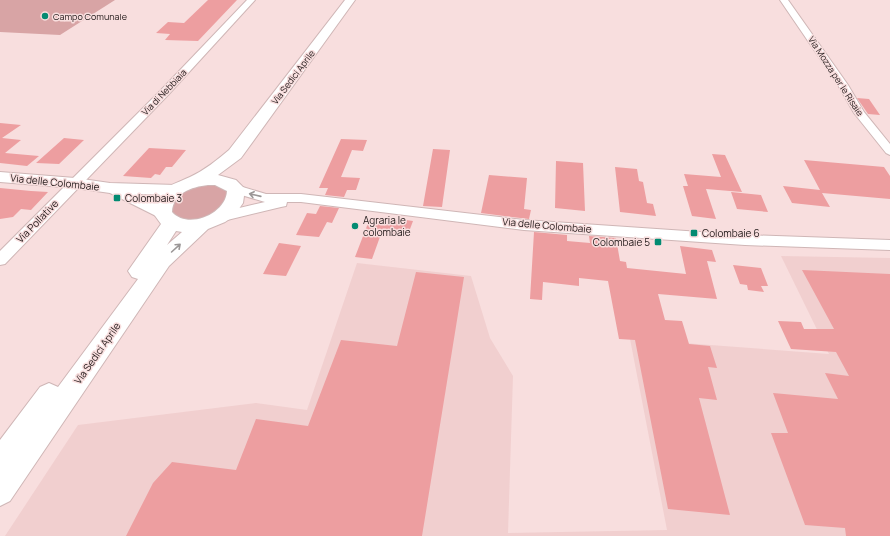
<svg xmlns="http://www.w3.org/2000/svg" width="890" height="536" viewBox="0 0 890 536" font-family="Manrope,sans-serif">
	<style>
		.built { fill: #f1cfcf }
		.green { fill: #d8a4a5 }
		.building { fill: #ed9ea0 }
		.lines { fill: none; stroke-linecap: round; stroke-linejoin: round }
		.minor-casing { stroke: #cfb6b6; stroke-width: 2 }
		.tertiary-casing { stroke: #cfb6b6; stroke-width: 2 }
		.secondary-casing { stroke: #cfb6b6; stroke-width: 2 }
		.minor { fill: #fff; fill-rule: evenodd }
		.tertiary { fill: #fff; fill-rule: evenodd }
		.secondary { fill: #fff; fill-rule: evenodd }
		.oneway { stroke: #9b9797 }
		.poi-dot { fill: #028b72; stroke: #f8dede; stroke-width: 1.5 }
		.labels { text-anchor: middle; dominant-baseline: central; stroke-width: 3; stroke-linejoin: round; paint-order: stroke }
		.far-poi-label { font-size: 9px; fill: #201818; stroke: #f8dede; text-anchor: start }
		.far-street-label { font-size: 9px; fill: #201818; stroke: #f8dede }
		.street-label { font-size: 10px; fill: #201818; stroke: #f8dede }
		.poi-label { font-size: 10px; fill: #201818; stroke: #f8dede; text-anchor: start }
	</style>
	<rect width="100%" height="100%" fill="#f8dede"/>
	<!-- built -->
	<path class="built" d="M 781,256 L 890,258 L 890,536 L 5,536 L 78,425 L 256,403 L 307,410 L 357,263 L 471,276 L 490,338 L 513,376 L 508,533 L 667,530 L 630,339 L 829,354 Z"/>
	<!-- green -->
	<path class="green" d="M 0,0 L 115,0 L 60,35 L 0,32 Z
		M 196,185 L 219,185 L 229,192 L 225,206 C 203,218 197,225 172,216 L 171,202 L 173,198 Z"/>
	<!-- building -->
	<path class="building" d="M 208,0 L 237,0 L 198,41 L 165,40 L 170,34 L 156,33 L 168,22 L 184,23 Z
		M 857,98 L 869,99 L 880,115 L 868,114 Z
		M 0,123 L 21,125 L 2,138 L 21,140 L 5,153 L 39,156 L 27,166 L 0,163 Z
		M 64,138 L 84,140 L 59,164 L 36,163 Z
		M 341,139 L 367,140 L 363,151 L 352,150 L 341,177 L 360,178 L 356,190 L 347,190 L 344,197 L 325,195 L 328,188 L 319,188 Z
		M 149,148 L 186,150 L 172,167 L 166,167 L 160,175 L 155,174 L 151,178 L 123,176 Z
		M 433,149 L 450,150 L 442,207 L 423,206 Z
		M 712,154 L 725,155 L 742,192 L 706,189 L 716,219 L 692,216 L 683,186 L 688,186 L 684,174 L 721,177 Z
		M 804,160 L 884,167 L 890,176 L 890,199 L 822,193 L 830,207 L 792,203 L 783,186 L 820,190 Z
		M 556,161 L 583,163 L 585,211 L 555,208 Z
		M 615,167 L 637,169 L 639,181 L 643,182 L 647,203 L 653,204 L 656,216 L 620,212 Z
		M 489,175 L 527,178 L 524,209 L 531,210 L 529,219 L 481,213 Z
		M 0,188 L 31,191 L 48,192 L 31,210 L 21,209 L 13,217 L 0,219 Z
		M 731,192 L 761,195 L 768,212 L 737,209 Z
		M 320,206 L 339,208 L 332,223 L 327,222 L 319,237 L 296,235 L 307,213 L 316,214 Z
		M 370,218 L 398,221 L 399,219 L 413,221 L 407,237 L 381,234 L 372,259 L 355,257 Z
		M 534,232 L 567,235 L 567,241 L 590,243 L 589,236 L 616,238 L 620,261 L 626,262 L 627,268 L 686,274 L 680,246 L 712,250 L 716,262 L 707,261 L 717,299 L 658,294 L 665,320 L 682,321 L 689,344 L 710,346 L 717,368 L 708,367 L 717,400 L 699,398 L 730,515 L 668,509 L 635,340 L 619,339 L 608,281 L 579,278 L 579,286 L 543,282 L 542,300 L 530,299 Z
		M 279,243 L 301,246 L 286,276 L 263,274 Z
		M 733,265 L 761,268 L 768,286 L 761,286 L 764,292 L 748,290 L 747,285 L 740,284 Z
		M 802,270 L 890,274 L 890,536 L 846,536 L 845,528 L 805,525 L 771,433 L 788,433 L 773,393 L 838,399 L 825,373 L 849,376 L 836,352 L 791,349 L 778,321 L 801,322 L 804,329 L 834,329 Z
		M 416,272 L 464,277 L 422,536 L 126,536 L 153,483 L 172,462 L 236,470 L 256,419 L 308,426 L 341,340 L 397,346 Z"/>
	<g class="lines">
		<!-- minor casing -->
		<g class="minor-casing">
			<path id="minor" d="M 247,0 L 255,0 L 169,94 L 5,264 L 0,265 L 0,251 L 161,90 Z
				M 780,0 L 788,0 L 848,85 L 864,112 L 890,144 L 890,155 L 886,153 L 854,113 L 838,85 Z
				M 236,185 L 266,194 L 301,194 L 524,220 L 745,235 L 890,240 L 890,250 L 745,245 L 524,230 L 301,202 L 287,202 L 286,206 L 281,207 L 219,222 L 214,220 L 212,217 L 214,214 L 265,202 L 231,192 L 230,189 L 231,186 Z"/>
		</g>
		<!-- tertiary casing -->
		<g class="tertiary-casing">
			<path id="tertiary" d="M 0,172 L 75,178 L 110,183 L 176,185 L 182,186 L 184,190 L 182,194 L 176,195 L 137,194 L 168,209 L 171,213 L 168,217 L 162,219 L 110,193 L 75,188 L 0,182 Z"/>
		</g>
		<!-- secondary casing -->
		<g class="secondary-casing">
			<path id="secondary" d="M 345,0 L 355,0 L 241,158 L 218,175 L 236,180 L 245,189 L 243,203 L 234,216 L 225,222 L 208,229 L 169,266 L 10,501 L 0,506 L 0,440 L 40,387 L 49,383 L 58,387 L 138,279 L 132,277 L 128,271 L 161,224 L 153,213 C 156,187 171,186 190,177 C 205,170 217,160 229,150 ZM 208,185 L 215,185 L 227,191 C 226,214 188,230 172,212 C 173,193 191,187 208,185 ZM 176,231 L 182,232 L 167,245 Z"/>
		</g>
		<!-- minor -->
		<use href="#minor" class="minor"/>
		<!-- tertiary -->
		<use href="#tertiary" class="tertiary"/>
		<!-- secondary -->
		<use href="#secondary" class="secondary"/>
	</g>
	<!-- one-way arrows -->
	<defs><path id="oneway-shaft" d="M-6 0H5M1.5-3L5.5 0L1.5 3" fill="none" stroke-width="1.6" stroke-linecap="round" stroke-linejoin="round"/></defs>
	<g class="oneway">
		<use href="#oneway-shaft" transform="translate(255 195) rotate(-167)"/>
		<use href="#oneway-shaft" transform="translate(176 248) rotate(-42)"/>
	</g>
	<!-- markers -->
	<g class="poi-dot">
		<circle cx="45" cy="16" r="4"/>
		<rect x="113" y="194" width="8" height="8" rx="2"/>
		<circle cx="355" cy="226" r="4"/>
		<rect x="690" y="229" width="8" height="8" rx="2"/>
		<rect x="654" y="238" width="8" height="8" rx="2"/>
	</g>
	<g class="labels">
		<!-- far-poi labels -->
		<g class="far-poi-label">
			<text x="53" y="16">Campo Comunale</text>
		</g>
		<!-- far-street labels -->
		<g class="far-street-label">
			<text transform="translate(836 76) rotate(57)">Via Mozza per le Risaie</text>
			<text transform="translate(293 77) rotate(-53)">Via Sedici Aprile</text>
			<text transform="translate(164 92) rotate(-46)">Via di Nebbiaia</text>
		</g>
		<!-- street labels -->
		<g class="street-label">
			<text transform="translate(55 182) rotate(6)">Via delle Colombaie</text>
			<text transform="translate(37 221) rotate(-46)">Via Pollative</text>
			<text transform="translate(547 225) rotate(5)">Via delle Colombaie</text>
			<text transform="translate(97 353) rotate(-55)">Via Sedici Aprile</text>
		</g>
		<!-- poi labels -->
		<g class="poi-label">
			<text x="125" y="198">Colombaie 3</text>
			<text x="363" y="220">Agraria le<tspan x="363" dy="12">colombaie</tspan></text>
			<text x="702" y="233">Colombaie 6</text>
			<text x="650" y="242" text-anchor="end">Colombaie 5</text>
		</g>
	</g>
</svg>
